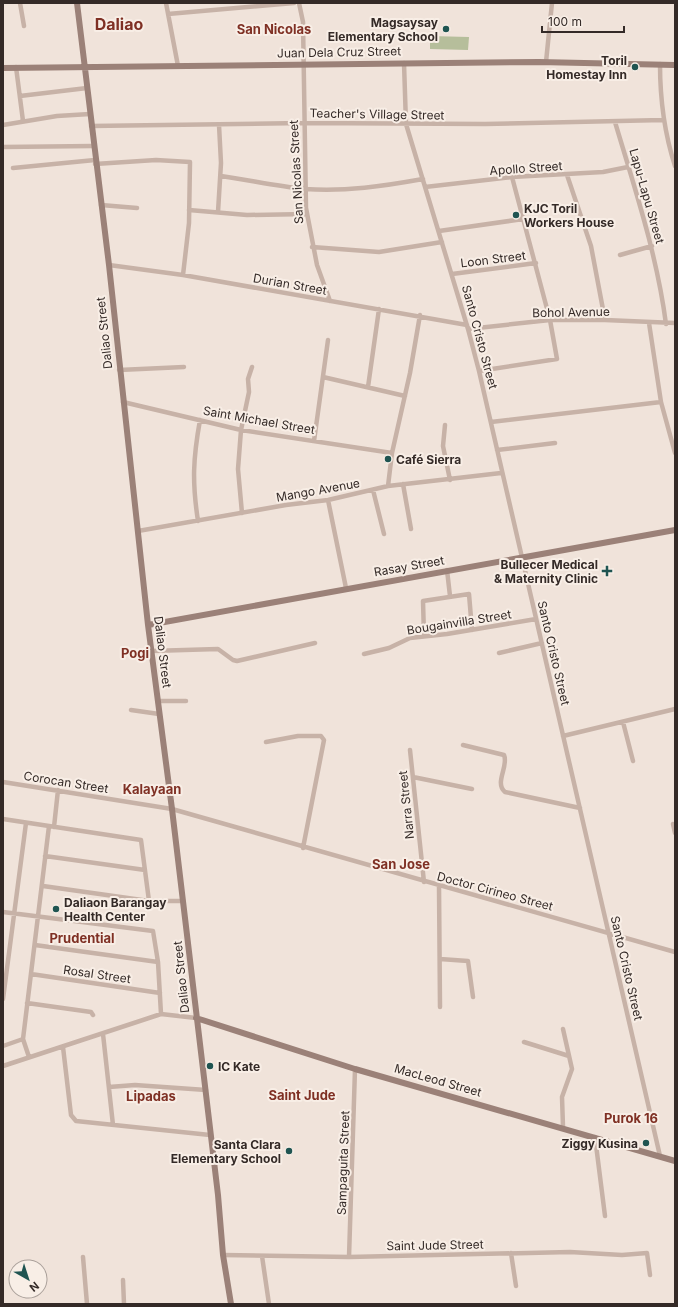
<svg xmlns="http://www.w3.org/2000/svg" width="678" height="1307" viewBox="0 0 678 1307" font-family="Inter,sans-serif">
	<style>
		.green { fill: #b6be9b }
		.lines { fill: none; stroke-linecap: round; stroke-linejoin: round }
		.street { stroke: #c7b2a7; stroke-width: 4.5 }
		.secondary { stroke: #9b8178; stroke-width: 6 }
		.poi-dot { fill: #1f5451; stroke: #f8eee6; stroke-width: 1.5 }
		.labels { text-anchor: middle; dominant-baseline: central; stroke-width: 4; stroke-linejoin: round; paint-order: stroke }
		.poi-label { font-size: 12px; font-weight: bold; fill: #342a27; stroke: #f8eee6; text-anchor: end }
		.street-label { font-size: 12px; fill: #342a27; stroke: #f8eee6 }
		.neighbourhood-label { font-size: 13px; font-weight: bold; fill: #7f3024; stroke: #f8eee6 }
		.district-label { font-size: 16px; font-weight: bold; fill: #7f3024; stroke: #f8eee6 }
	</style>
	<rect width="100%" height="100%" fill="#f0e3da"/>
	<!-- green -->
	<path class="green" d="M 430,36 L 469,37 L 468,50 L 430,49 Z"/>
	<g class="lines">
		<!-- street -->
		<path class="street" d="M 20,3 L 24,26
			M 166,3 L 178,66
			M 299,3 L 303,22 L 306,208 L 317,265 L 330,301
			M 168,14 L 294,3
			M 546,62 L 552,3
			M 404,63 L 406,124 L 468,329 L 479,371 L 660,1156
			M 660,64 C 660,99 664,132 675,166
			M 16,67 L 23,121
			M 20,96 L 87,88
			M 615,122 C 635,189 657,255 666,324
			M 3,125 L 57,116 L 90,114
			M 91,126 L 303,123 L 485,124 L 663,120
			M 3,147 L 93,146
			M 95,164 L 156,160 L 190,162 L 189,223 L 183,275
			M 13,168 L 95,160
			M 567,175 L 591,246 L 605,320
			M 221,176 C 249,180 277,186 305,189 C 345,192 384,186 423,179
			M 425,187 L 512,177 L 603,172 L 628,167
			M 101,205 L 137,208
			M 189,210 L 247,215 L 307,214
			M 218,212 L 221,163 L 219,125
			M 439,231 L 523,219
			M 312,247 L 379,252 L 442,242
			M 620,255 L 652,246
			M 109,265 L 183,275 L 467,325
			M 452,274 L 536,263
			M 649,323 L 661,402 L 675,453
			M 468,329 L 550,320 L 605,320 L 675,323
			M 119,370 L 184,367
			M 479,371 L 557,359 L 550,320 L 512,177
			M 323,377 L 405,396
			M 368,387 L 379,309
			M 123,402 L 241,430 L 392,453
			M 491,422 L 661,402
			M 445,425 L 443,446 L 450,480
			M 314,441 L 328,340
			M 497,450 L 555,443
			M 403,484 L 411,529
			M 388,486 L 392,453 L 410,373 L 420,315
			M 373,490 L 384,534
			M 328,500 L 346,588
			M 242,513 L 238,469 L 241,430 L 249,392 L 248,379 L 252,367
			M 198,521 C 192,482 193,459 200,420
			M 138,531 L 286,505 L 328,500 L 388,486 L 501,473
			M 447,570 L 450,596
			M 424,636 L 423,601 L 469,594 L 472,630
			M 151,651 L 218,649 L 233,660 L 237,661 L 315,643
			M 499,653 L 542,643
			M 364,654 L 389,648 L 410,638 L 447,634 L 536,619
			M 158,701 L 186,701
			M 131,710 L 159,714
			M 623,722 L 633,761
			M 563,736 L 675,709
			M 266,742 L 298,736 L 321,736 L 324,740 L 303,848
			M 463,745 L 504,755 C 509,766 494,783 505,792 L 580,808
			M 410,750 L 424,882
			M 413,777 L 472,789
			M 3,782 L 172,809 L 675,952
			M 3,819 L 141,840 L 149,901
			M 673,824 L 675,833
			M 54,827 L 58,790
			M 45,856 L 145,870
			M 43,886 L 149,901 L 183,901
			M 439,886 L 440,1007
			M 3,912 L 153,931 L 158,962 L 161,1014
			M 35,945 L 158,962
			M 440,959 L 468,961 L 473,997
			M 31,974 L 160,993
			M 3,999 L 26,823
			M 27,1003 L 91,1012 L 93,1015
			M 563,1029 L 572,1069 L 562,1097 L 563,1127
			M 103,1034 L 113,1125
			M 524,1042 L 569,1056
			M 3,1046 L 23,1039
			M 63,1047 L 71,1115 L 76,1121 L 210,1135
			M 29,1057 L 23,1039 L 49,826
			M 3,1066 L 161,1014 L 196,1018
			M 109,1087 L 135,1085 L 206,1090
			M 595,1137 L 605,1216
			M 511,1253 L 516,1286
			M 223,1255 L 349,1257 L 570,1252 L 622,1255 L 647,1253 L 650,1275
			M 262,1256 L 269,1304
			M 83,1257 L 87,1304
			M 349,1257 L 355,1069
			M 123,1280 L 124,1304"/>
		<!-- secondary -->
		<path class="secondary" d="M 77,3 L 109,265 L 148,625 L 172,809 L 218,1195 L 223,1255 L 231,1304
			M 3,68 L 539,62 L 675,65
			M 148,625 L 675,530
			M 196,1018 L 355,1069 L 675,1161"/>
	</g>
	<!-- markers -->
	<g class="poi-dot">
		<circle cx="446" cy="29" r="4"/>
		<circle cx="635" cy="67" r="4"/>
		<circle cx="516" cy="215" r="4"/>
		<circle cx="388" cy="459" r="4"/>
		<path d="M605 565h4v4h4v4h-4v4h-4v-4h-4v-4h4z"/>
		<circle cx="56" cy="909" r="4"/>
		<circle cx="210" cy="1066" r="4"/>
		<circle cx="646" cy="1143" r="4"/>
		<circle cx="289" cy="1151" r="4"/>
	</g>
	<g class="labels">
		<!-- poi labels -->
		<g class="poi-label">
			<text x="438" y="22">Magsaysay<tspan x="438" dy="14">Elementary School</tspan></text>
			<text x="627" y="60">Toril<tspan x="627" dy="14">Homestay Inn</tspan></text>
			<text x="524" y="208" text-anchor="start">KJC Toril<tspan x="524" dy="14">Workers House</tspan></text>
			<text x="396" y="459" text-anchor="start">Café Sierra</text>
			<text x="598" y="564">Bullecer Medical<tspan x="598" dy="14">&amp; Maternity Clinic</tspan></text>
			<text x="64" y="902" text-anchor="start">Daliaon Barangay<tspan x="64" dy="14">Health Center</tspan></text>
			<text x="218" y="1066" text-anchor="start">IC Kate</text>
			<text x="638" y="1143">Ziggy Kusina</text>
			<text x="281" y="1144">Santa Clara<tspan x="281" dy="14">Elementary School</tspan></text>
		</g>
		<!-- street labels -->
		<g class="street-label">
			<text transform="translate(339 52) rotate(-1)">Juan Dela Cruz Street</text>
			<text transform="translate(377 114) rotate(1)">Teacher's Village Street</text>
			<text transform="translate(526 168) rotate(-4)">Apollo Street</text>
			<text transform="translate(296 172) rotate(-93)">San Nicolas Street</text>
			<text transform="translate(647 196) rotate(74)">Lapu-Lapu Street</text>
			<text transform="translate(493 259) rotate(-7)">Loon Street</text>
			<text transform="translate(290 284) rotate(10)">Durian Street</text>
			<text transform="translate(571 312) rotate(-1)">Bohol Avenue</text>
			<text transform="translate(104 333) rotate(-96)">Daliao Street</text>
			<text transform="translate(480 337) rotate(75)">Santo Cristo Street</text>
			<text transform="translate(259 420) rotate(10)">Saint Michael Street</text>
			<text transform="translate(318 490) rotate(-10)">Mango Avenue</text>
			<text transform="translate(409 566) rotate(-10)">Rasay Street</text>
			<text transform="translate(459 622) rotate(-9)">Bougainvilla Street</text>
			<text transform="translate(163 652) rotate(83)">Daliao Street</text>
			<text transform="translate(554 653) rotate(77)">Santo Cristo Street</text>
			<text transform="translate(66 782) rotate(9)">Corocan Street</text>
			<text transform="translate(406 805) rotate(-96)">Narra Street</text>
			<text transform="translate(495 891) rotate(15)">Doctor Cirineo Street</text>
			<text transform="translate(627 968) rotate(77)">Santo Cristo Street</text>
			<text transform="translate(97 974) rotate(8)">Rosal Street</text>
			<text transform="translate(181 977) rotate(-96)">Daliao Street</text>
			<text transform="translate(438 1080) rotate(16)">MacLeod Street</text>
			<text transform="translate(343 1163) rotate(-88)">Sampaguita Street</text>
			<text transform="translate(435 1245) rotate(-1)">Saint Jude Street</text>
		</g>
		<!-- neighbourhood labels -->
		<g class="neighbourhood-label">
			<text x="274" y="29">San Nicolas</text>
			<text x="135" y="653">Pogi</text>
			<text x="152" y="789">Kalayaan</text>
			<text x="401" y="864">San Jose</text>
			<text x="82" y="938">Prudential</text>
			<text x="302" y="1095">Saint Jude</text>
			<text x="151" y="1096">Lipadas</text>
			<text x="631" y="1118">Purok 16</text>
		</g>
		<!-- district labels -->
		<g class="district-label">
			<text x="119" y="24">Daliao</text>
		</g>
	</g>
	<!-- border -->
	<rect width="678" height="1307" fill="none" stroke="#342a27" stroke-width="8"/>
	<!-- north arrow -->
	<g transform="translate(28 1279) rotate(141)"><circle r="19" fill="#f8eee6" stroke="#aaa09a"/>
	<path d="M0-3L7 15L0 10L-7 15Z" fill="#1f5451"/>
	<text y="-6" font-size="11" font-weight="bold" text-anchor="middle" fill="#342a27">N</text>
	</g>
	<!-- scale -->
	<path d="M542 26v6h82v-6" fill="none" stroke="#342a27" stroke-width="2"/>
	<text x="548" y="26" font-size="12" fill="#342a27" stroke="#f8eee6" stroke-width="3" paint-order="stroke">100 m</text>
</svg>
